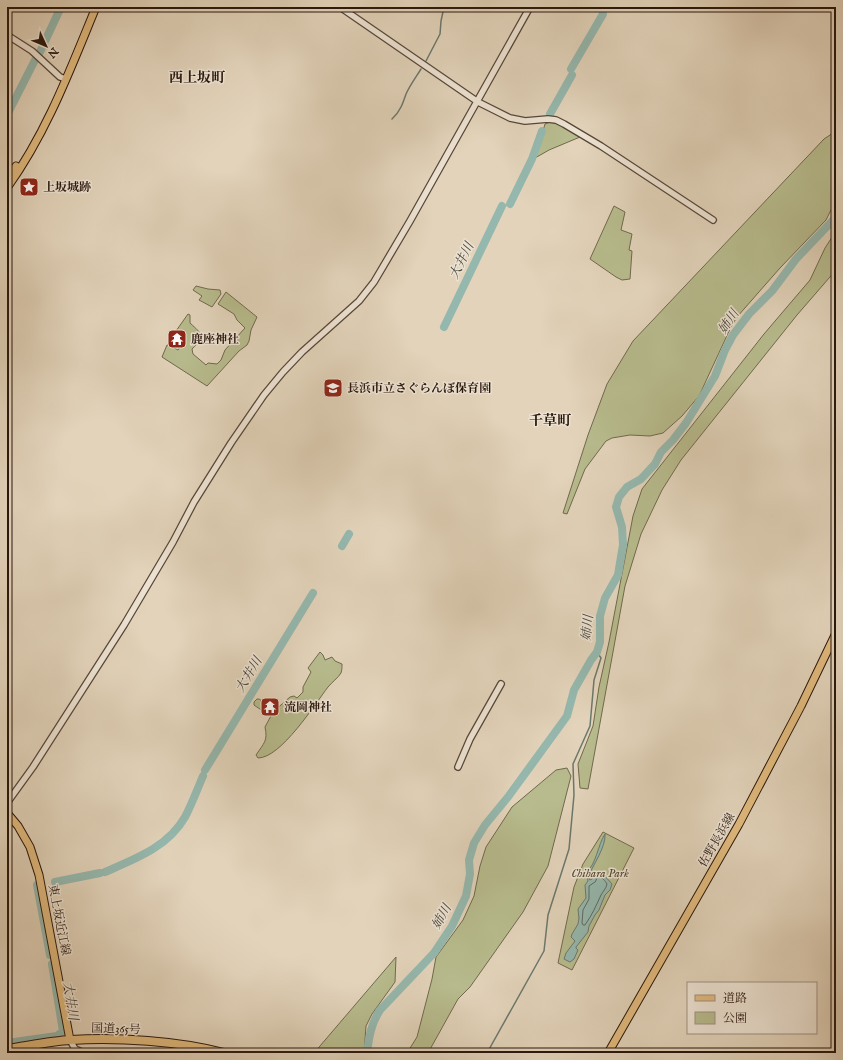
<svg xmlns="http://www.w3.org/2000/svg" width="843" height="1060" viewBox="0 0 843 1060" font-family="'IM FELL English','Noto Serif JP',serif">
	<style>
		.green { fill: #b7bb8d; stroke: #70694d }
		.water { fill: #95b8ae; stroke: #6a786e }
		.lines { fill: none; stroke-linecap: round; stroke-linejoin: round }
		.shore { stroke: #5f685e; stroke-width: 1 }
		.stream { stroke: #6a786e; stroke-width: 1.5 }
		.river { stroke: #95b8ae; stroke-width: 8 }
		.minor-casing { stroke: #574638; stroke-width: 8 }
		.major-casing { stroke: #29170d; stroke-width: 9 }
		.highway-casing { stroke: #29170d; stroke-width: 10 }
		.minor { stroke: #ece2d2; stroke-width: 5.5 }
		.major { stroke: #e1ba7d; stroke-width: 7 }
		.highway { stroke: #e1ba7d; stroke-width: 8 }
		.labels { text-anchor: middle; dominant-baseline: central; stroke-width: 3; stroke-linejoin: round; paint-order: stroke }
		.poi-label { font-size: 12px; font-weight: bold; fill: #29170d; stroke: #ece2d2; text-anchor: start }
		.street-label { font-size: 12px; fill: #29170d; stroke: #ece2d2 }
		.park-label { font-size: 12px; font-style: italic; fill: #544833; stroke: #ece2d2 }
		.water-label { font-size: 13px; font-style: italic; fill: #49473d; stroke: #ece2d2 }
		.quarter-label { font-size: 14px; font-weight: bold; fill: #29170d; stroke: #ece2d2 }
	</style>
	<rect width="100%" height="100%" fill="#e2d3ba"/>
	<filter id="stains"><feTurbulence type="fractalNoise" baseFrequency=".005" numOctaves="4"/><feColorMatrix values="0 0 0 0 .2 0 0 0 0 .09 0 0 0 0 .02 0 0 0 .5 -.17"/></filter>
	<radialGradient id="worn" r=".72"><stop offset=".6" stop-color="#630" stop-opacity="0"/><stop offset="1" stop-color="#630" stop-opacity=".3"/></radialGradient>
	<!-- green -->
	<path class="green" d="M 550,122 L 558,124 L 580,137 L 549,150 L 535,158 L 533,156 L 542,134 L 545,124 Z
		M 836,131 L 836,194 L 832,208 L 826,220 L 780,268 L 737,317 L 730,329 L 699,396 L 682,416 L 663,433 L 650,436 L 630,435 L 612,438 L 606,441 L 585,469 L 567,514 L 563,513 L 588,435 L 607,384 L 633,341 L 824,139 Z
		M 614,206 L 625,212 L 621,230 L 632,234 L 629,250 L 632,251 L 630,279 L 622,280 L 616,277 L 590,259 Z
		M 836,231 L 836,270 L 797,315 L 681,460 L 662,490 L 641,534 L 625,586 L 588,789 L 580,788 L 578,764 L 593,726 L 599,687 L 609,642 L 633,516 L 642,489 L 764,334 L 810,280 L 825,248 Z
		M 196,286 L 208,289 L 220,290 L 221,294 L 212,307 L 199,300 L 202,296 L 193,290 Z
		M 226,292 L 257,317 L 251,330 L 249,341 L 247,345 L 239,351 L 207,386 L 162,357 L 167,345 L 169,345 L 178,350 L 185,339 L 176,331 L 188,314 L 190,315 L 190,323 C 202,334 206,336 192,349 L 193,354 L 206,365 L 208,363 L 217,364 L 221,360 L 225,350 L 245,328 L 237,320 L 234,314 L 218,304 Z
		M 320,652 L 323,655 L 325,660 L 332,657 L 335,661 L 342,664 C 342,667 342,670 341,673 C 338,678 332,682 328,687 C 315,704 281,758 258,758 L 256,755 C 264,743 268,741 265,727 L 273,712 L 290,697 L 294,696 L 297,698 L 303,692 L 303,687 L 311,672 L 308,668 Z
		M 257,699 L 259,699 L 272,708 C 265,714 260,709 254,705 L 254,702 Z
		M 567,768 L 571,776 L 548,866 L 523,912 L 470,987 L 458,999 L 428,1053 L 407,1053 L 417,1037 L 432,979 L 436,957 L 463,920 L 474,896 L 480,866 L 486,847 L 512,807 L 556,770 Z
		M 603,832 L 634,848 L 572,970 L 558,963 L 574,887 L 583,864 Z
		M 396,957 L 395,982 L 372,1014 L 366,1026 L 364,1053 L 314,1053 Z"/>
	<!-- water -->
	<path class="water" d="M 605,834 C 606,847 593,865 588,877 L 590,880 L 592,879 L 592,878 L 597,873 L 603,874 L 612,884 L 610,890 L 605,895 L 599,910 L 595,915 L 589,926 L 588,932 L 576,947 L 576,948 L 578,950 L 574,959 L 570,962 L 564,959 L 566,953 L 575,941 L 571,937 L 572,934 L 578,924 L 579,918 L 578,909 L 586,898 L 585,885 L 588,881 L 586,872 C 596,866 598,844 605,834 Z"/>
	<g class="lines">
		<!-- shore -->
		<path class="shore" d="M 598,877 C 603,877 605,881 607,884 C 606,889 603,891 601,895 C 596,906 592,915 585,925 L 583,925 L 582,923 L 583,910 L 589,899 L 589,886 L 595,882 Z"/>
		<!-- stream -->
		<path class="stream" d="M 426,61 L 440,34 L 441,21 L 444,7
			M 392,119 C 400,112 403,103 406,94 C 410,85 416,77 421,69
			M 487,1053 L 544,951 L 548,915 L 569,849 L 574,795 L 573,764 L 590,726 L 594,680 L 601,658 L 597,652"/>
		<!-- river -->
		<path class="river" d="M 39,54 L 61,7
			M 571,69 L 603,14 L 602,9
			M 550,114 L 572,75
			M 7,115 L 35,60
			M 510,204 L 532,159 L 542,131
			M 444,327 L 502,206
			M 342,546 L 349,534
			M 205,770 L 313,593
			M 105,872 C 135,859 168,847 185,817 C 192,804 197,790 203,776
			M 55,882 L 100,873
			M 37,885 L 50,955
			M 7,1043 L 57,1036 L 63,1031 L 52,964
			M 367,1053 C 369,1037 371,1024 380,1010 L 434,953 L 452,926 L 466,896 L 470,874 L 469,860 L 474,843 L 485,825 L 508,797 L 567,716 L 574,690 L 591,660 L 597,652 L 600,642 L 600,616 L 605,598 L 618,575 L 623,545 L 622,527 L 616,507 L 619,497 L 627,487 L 641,479 L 655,464 L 661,452 L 673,440 L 686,423 L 715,376 L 725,350 L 733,335 L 749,314 L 772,291 L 796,259 L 836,217"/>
		<!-- minor casing -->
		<g class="minor-casing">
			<path id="minor" d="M 340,7 L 478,102 L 510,118 L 525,121 L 548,119 L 556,120 L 564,124 L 601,146 L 713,220
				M 7,35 L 32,51 L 60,77 L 66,79
				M 458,767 L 470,739 L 501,684
				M 7,803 L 33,767 L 124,625 L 173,542 L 194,502 L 231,443 L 264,395 L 283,372 L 302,352 L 359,301 L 374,282 L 410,221 L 530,7
				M 70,1040 L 75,1049 L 84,1053"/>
		</g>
		<!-- major casing -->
		<g class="major-casing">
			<path id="major" d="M 7,179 L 16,166
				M 7,188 C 47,132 70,70 96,7
				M 7,813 L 18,826 L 30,847 L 39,875 L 70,1040
				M 608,1053 L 739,824 L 801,706 L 836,633"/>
		</g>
		<!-- highway casing -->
		<g class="highway-casing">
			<path id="highway" d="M 7,1049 C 28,1046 50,1041 71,1040 C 117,1037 179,1041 224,1053"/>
		</g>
		<!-- minor -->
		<use href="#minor" class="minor"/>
		<!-- major -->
		<use href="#major" class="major"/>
		<!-- highway -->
		<use href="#highway" class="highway"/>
	</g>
	<!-- icons -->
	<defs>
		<g id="sight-square" transform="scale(1)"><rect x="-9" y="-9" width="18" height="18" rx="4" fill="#8f2418" stroke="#ece2d2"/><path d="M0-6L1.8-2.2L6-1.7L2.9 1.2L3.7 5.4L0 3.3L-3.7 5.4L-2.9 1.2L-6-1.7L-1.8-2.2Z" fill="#fff"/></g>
		<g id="temple-square" transform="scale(1)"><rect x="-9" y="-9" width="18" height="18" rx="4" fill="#8f2418" stroke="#ece2d2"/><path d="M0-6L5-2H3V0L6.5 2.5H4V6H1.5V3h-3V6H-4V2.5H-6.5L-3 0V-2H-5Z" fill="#fff"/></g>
		<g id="school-square" transform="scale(1)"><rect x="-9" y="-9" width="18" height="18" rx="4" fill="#8f2418" stroke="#ece2d2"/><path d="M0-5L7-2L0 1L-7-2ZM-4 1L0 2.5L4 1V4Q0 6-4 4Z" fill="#fff"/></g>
	</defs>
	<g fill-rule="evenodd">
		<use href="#sight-square" x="29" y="187"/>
		<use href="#temple-square" x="177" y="339"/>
		<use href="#school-square" x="333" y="388"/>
		<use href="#temple-square" x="270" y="707"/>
	</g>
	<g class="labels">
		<!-- poi labels -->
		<g class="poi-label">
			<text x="43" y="187">上坂城跡</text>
			<text x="191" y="339">鹿座神社</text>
			<text x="347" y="388">長浜市立さぐらんぼ保育園</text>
			<text x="284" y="707">流岡神社</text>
		</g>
		<!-- street labels -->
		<g class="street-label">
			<text transform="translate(717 840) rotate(-60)">佐野長浜線</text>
			<text transform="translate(59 920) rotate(79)">東上坂近江線</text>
			<text transform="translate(116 1029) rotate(2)">国道365号</text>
		</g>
		<!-- park labels -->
		<g class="park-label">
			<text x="600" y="873">Chihara Park</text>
		</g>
		<!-- water labels -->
		<g class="water-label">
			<text transform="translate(462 261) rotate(-64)">大井川</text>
			<text transform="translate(729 322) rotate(-57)">姉川</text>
			<text transform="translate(588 628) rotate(-85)">姉川</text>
			<text transform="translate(249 675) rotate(-59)">大井川</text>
			<text transform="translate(442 917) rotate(-61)">姉川</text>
			<text transform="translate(70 1001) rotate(81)">大井川</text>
		</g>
		<!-- quarter labels -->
		<g class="quarter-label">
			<text x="197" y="78">西上坂町</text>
			<text x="550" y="421">千草町</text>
		</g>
	</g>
	<!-- margin -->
	<rect width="843" height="1060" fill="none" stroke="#e2d3ba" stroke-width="24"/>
	<rect x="8" y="8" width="827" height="1044" fill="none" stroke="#29170d" stroke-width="2"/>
	<rect x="12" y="12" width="819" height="1036" fill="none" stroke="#29170d"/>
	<!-- legend -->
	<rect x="687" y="982" width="130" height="52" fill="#ece2d2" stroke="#9e9183"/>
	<rect x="695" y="995" width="20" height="6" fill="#e1ba7d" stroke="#9e9183"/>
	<text x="723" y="1002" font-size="12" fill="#29170d">道路</text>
	<rect x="695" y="1012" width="20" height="12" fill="#b7bb8d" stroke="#9e9183"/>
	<text x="723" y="1022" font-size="12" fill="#29170d">公園</text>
	<!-- north arrow -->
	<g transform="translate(46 46) rotate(134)" stroke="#ece2d2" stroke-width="3" paint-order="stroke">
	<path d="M0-3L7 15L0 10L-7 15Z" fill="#29170d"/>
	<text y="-6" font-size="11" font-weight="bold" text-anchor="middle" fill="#29170d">N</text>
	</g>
	<rect width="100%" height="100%" filter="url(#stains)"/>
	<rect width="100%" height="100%" fill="url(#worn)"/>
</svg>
